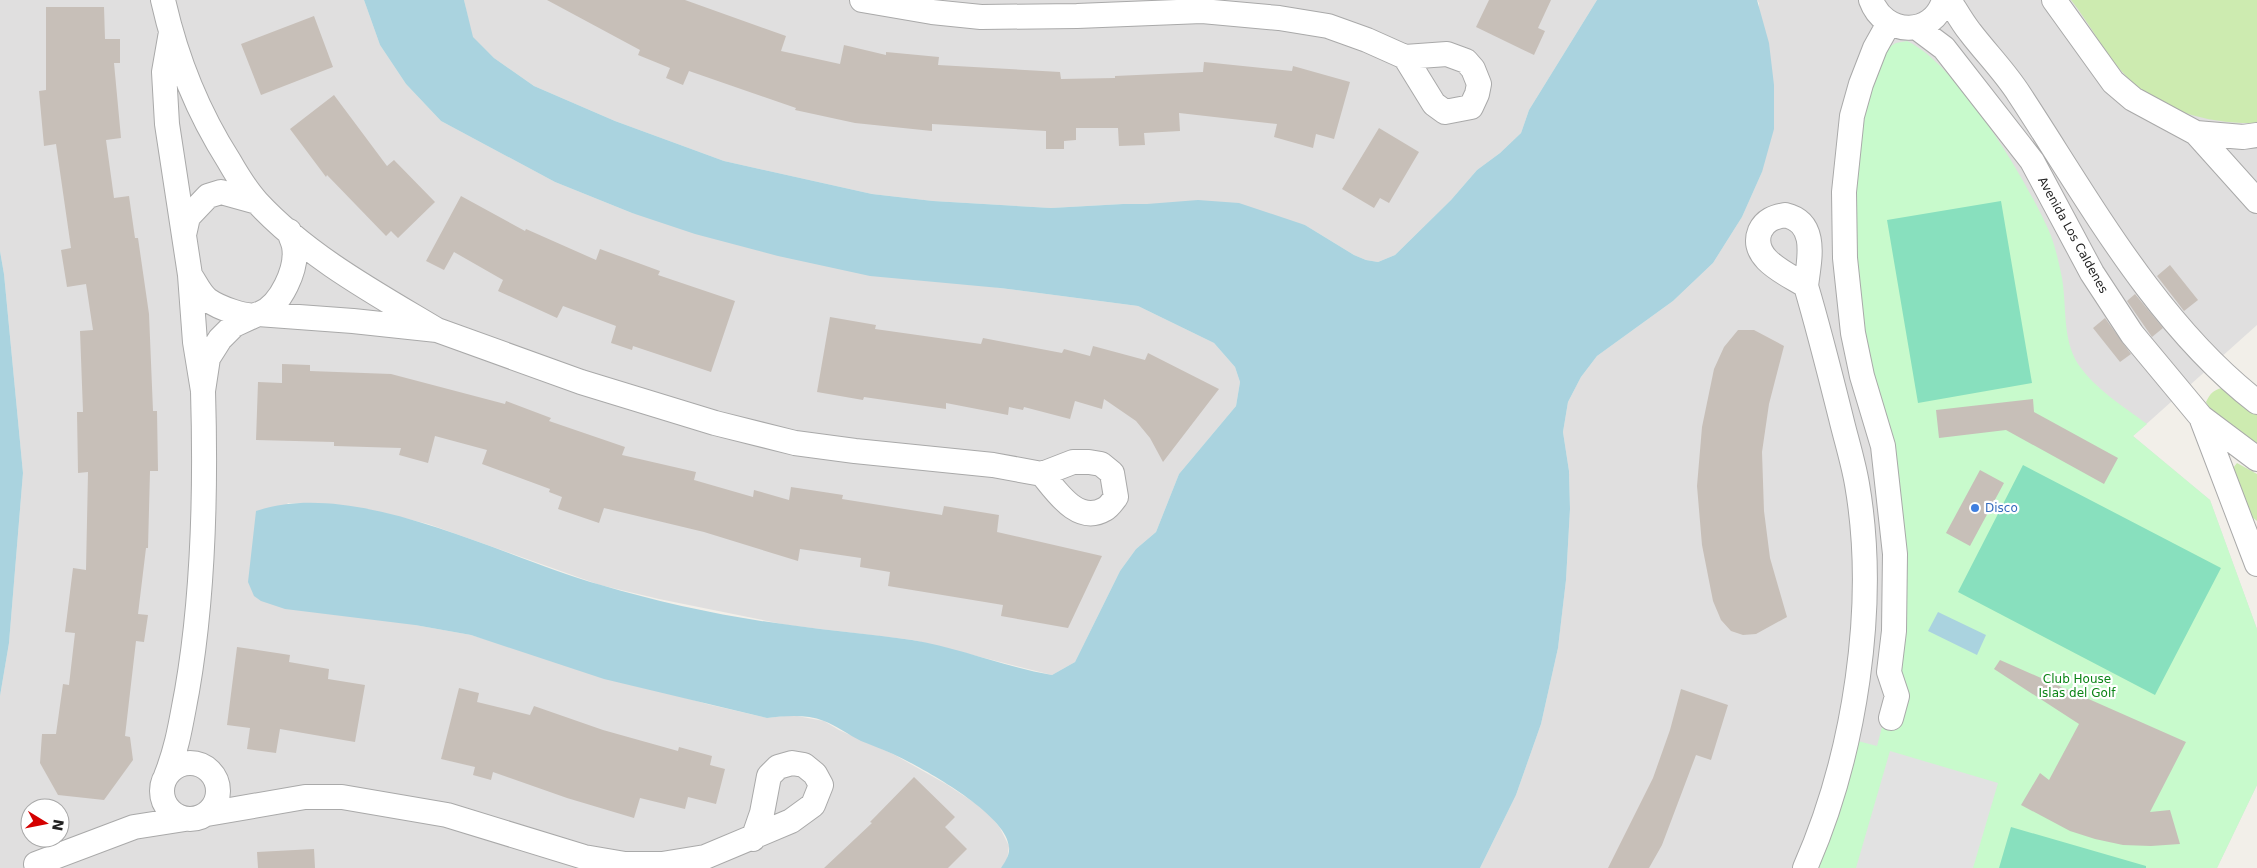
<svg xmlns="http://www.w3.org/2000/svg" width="2257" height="868" viewBox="0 0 2257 868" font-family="'DejaVu Sans',sans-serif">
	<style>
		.residential { fill: #e0dfdf; fill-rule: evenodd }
		.grass { fill: #cdebb0 }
		.park { fill: #c8facc }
		.pitch { fill: #88e0be }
		.parking { fill: #e2e2e2 }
		.water { fill: #aad3df }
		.building { fill: #c7bfb8 }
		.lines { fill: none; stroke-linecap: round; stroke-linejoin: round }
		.street-casing { stroke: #a9a9a9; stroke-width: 26 }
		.street { stroke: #fff; stroke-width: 24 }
		.shop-dot { fill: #3f7fe0; stroke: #fff; stroke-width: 2 }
		.labels { text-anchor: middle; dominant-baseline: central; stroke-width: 4.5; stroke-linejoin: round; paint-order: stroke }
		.street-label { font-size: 12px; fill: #222; stroke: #fff }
		.shop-label { font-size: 12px; fill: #366cbe; stroke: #fff; text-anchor: start }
		.park-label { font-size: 12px; fill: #0c8416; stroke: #fff }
	</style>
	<rect width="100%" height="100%" fill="#f2efe9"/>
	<!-- residential -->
	<path class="residential" d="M 0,0 L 364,0 L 380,45 L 406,84 L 441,121 L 555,182 L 632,213 L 1000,288 L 1138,306 L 1214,343 L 1235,367 L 1240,382 L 1236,406 L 1179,474 L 1156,532 L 1136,549 L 1120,571 L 1075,662 L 1052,675 L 913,640 L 787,625 L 659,599 L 600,585 L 428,524 L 388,514 L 340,505 L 287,503 L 415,625 L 471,635 L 707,704 L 767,718 L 792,715 L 824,721 L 839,730 L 893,754 L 946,784 L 987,811 L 1000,828 L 1009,846 L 1007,860 L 1001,868 L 0,868 L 0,696 L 9,643 L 23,473 L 4,274 L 0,251 ZM 30,808 L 60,808 L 60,838 L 30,838 Z
		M 464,0 L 1597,0 L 1529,110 L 1521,133 L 1500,153 L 1477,170 L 1451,200 L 1395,255 L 1378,262 L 1366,260 L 1354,255 L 1305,225 L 1147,204 L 1123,204 L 1051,208 L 933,201 L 872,194 L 724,161 L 615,121 L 534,86 L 494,58 L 472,37 Z
		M 1757,0 L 2257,0 L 2257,325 L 2133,436 L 2210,500 L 2257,629 L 2257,785 L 2217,868 L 1480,868 L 1516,795 L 1541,724 L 1558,648 L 1566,580 L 1570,509 L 1569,471 L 1563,432 L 1568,402 L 1581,377 L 1597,356 L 1673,301 L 1713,263 L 1742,217 L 1762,172 L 1759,3 Z"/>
	<!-- grass -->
	<path class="grass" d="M 2071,0 L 2257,0 L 2257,123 C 2209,124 2162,112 2127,77 C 2106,56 2090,24 2071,0 Z
		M 2222,388 L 2230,391 L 2257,414 L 2257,446 L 2210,409 L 2206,402 C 2210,394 2213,390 2222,388 Z
		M 2237,463 L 2257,474 L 2257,521 L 2252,517 L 2233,468 Z"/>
	<!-- park -->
	<path class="park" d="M 1907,41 C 1958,65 2026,179 2049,231 C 2055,245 2059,263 2062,278 C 2067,307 2062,338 2078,364 C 2095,389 2123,406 2147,424 L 2133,436 L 2210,500 L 2257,629 L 2257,785 L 2217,868 L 1815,868 L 1854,740 L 1877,746 L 1897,671 L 1860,326 L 1852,161 L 1860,106 L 1884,50 L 1896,43 Z"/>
	<!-- pitch -->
	<path class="pitch" d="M 2001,201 L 2032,383 L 1918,403 L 1887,220 Z
		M 2023,465 L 2221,568 L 2155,695 L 1958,592 Z
		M 2011,827 L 2146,866 L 2146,868 L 1999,868 Z"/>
	<!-- parking -->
	<path class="parking" d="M 1890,751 L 1998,783 L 1973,868 L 1856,868 Z"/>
	<!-- water -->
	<path class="water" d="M 364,0 L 464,0 L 473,37 L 494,58 L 534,86 L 615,121 L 724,161 L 872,194 L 933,201 L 1051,208 L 1123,204 L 1147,204 L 1198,200 L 1239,203 L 1305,225 L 1354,255 L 1366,260 L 1378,262 L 1395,255 L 1451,200 L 1477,170 L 1500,153 L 1521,133 L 1529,110 L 1597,0 L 1757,0 L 1769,43 L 1774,85 L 1774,129 L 1762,172 L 1742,217 L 1713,263 L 1673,301 L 1597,356 L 1581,377 L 1568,402 L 1563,432 L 1569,471 L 1570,509 L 1566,580 L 1558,648 L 1541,724 L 1516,795 L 1480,868 L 1001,868 C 1005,862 1010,855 1009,847 C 1007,814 921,767 893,754 C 882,749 871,745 861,741 C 849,735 835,725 824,721 C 806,714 786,716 767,718 L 604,679 L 471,635 L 415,625 L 285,609 L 261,601 L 254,596 L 248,582 L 256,511 C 357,477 503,558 601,585 C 662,603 727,617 790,625 C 830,631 872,634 912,640 C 960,648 1005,667 1052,675 L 1075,662 L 1120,571 L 1136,549 L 1156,532 L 1179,474 L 1236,406 L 1240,382 L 1235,367 L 1214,343 L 1138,306 L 1000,288 L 870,276 L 778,256 L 695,234 L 632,213 L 555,182 L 441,121 L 406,84 L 380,45 Z
		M 0,251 L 4,274 L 23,473 L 9,643 L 0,696 Z
		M 1938,612 L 1986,635 L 1977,655 L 1928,631 Z"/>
	<!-- building -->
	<path class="building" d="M 547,0 L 685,0 L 786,36 L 781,51 L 840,64 L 844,45 L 886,55 L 886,52 L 939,57 L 938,65 L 1060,72 L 1061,79 L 1115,78 L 1115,76 L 1203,72 L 1204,62 L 1292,71 L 1293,66 L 1350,82 L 1334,139 L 1316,134 L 1313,148 L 1274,137 L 1277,124 L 1179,113 L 1180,131 L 1144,133 L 1145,145 L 1119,146 L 1118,128 L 1076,128 L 1076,140 L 1064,141 L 1064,149 L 1046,149 L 1046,131 L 932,124 L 932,131 L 855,123 L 795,110 L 796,108 L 689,71 L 683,85 L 666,78 L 670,68 L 638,55 L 640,50 Z
		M 1489,0 L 1551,0 L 1538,28 L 1545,31 L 1534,55 L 1476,27 Z
		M 46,7 L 104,7 L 105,39 L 120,39 L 120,63 L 114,63 L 121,138 L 106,140 L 114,198 L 129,196 L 135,238 L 138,238 L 149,314 L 153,411 L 157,411 L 158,471 L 150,471 L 148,548 L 146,548 L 138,614 L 148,615 L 144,642 L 136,641 L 125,736 L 130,737 L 133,760 L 104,800 L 58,795 L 40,763 L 42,734 L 56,734 L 63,684 L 69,685 L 75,633 L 65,632 L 73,568 L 86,570 L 88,472 L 78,473 L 77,412 L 83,412 L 80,331 L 93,330 L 86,284 L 67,287 L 61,250 L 71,248 L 56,144 L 44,146 L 39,91 L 46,90 Z
		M 314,16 L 333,67 L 261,95 L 241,44 Z
		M 334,95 L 387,166 L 394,160 L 435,202 L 398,238 L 391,231 L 386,236 L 327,175 L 326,177 L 290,129 Z
		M 1379,128 L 1419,152 L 1389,203 L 1380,198 L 1374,208 L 1342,189 Z
		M 461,196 L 525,231 L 526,229 L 596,260 L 600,249 L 660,271 L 658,275 L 735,301 L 711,372 L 633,346 L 632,350 L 611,343 L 616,326 L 563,306 L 557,318 L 498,291 L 503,280 L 454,252 L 444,270 L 426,261 Z
		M 2170,265 L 2198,300 L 2184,311 L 2157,276 Z
		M 2135,294 L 2163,328 L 2152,337 L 2127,301 Z
		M 830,317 L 876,325 L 875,329 L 981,344 L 983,338 L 1062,353 L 1064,349 L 1090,356 L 1093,346 L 1145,360 L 1148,353 L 1219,389 L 1163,462 L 1150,438 L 1136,421 L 1104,399 L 1102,409 L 1075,401 L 1070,419 L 1024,407 L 1023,410 L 1009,407 L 1008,415 L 946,403 L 946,409 L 864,397 L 863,400 L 817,392 Z
		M 2105,318 L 2131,354 L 2120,362 L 2093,328 Z
		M 1738,330 L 1754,330 L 1784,346 L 1769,404 L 1762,452 L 1764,511 L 1770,558 L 1787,617 L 1756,634 L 1743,635 L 1731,631 L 1721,620 L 1713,601 L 1702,545 L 1697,486 L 1702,427 L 1714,369 L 1724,347 Z
		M 282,364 L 310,365 L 310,371 L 391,374 L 505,404 L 506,401 L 551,418 L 549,421 L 625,447 L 622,455 L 696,472 L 694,480 L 753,497 L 754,490 L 789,500 L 791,487 L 843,495 L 842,499 L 942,515 L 944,506 L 999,515 L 997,532 L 1102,556 L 1068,628 L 1001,616 L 1003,605 L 888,586 L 890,572 L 860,567 L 861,558 L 800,549 L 798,561 L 704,532 L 604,508 L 599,523 L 558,509 L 562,497 L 549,492 L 550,489 L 482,464 L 487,450 L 435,436 L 428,463 L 399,455 L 401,448 L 334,446 L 334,442 L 256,440 L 258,382 L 282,383 Z
		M 2033,399 L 2034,412 L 2118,458 L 2104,484 L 2006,430 L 1939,438 L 1936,410 Z
		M 1980,470 L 2004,483 L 1970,546 L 1946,533 Z
		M 237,647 L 290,655 L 289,662 L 329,669 L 328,679 L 365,685 L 355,742 L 280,729 L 276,753 L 247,749 L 250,728 L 227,725 Z
		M 2000,660 L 2186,742 L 2150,812 L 2170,810 L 2180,844 L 2151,846 L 2123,845 L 2095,839 L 2070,831 L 2021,805 L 2040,773 L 2049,780 L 2079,724 L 1994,669 Z
		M 459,688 L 479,693 L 477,702 L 530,715 L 534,706 L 603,730 L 678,751 L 679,747 L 712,756 L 710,765 L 725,769 L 716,804 L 688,797 L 685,809 L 640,798 L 634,818 L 567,798 L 493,772 L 491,780 L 473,775 L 475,767 L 441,759 Z
		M 1681,689 L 1728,705 L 1711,760 L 1696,755 L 1662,845 L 1649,868 L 1608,868 L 1653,778 L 1670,730 Z
		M 914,777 L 955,817 L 945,827 L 967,849 L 948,868 L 824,868 L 872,823 L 870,822 Z
		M 314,849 L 315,868 L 258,868 L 257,852 Z"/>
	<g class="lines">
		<!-- street casing -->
		<g class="street-casing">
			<path id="street" d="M 163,0 C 176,58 197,111 229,161 C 237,175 246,190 257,202 C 307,256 375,293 437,330 L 353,321 L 258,314 L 234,325 L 220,339 L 208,358 L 203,391 L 195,342 L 190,275 L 167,124 L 164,72 L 171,32
				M 862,0 L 932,12 L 981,17 L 1077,16 L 1202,11 L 1279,18 L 1328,26 L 1367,40 L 1405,57 L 1447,54 L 1466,61 L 1473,69 L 1479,84 L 1477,94 L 1471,107 L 1445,112 L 1434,104 L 1405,57
				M 1871,0 C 1884,36 1933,38 1944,0
				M 1949,0 C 1956,11 1962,22 1970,32 C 1986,53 2005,72 2019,94 C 2088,199 2156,324 2257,402
				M 2054,0 L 2113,82 L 2133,99 L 2196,133 L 2257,201
				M 1889,23 L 1875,48 L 1861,84 L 1852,116 L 1844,192 L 1845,258 L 1853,333 L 1862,376 L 1883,446 L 1895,554 L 1894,631 L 1889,672 L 1897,696 L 1891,718
				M 1916,27 L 1944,48 L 2032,161 L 2092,273 L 2132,334 L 2201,417 L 2257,459
				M 2196,133 L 2243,137 L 2257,135
				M 1785,215 C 1819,223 1809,260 1806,286 C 1788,274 1749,259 1760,231 C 1765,220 1774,217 1785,215 Z
				M 184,235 L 188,217 L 208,196 L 221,192 L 257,202
				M 190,275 C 195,282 200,294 208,300 C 218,307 247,319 259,314 C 281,306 298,268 294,246 C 293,241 290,236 289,231
				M 437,330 L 581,382 L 715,423 L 795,443 L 855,451 L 993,465 L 1042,474 L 1073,462 L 1089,462 L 1101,464 L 1112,473 L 1116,497 C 1113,501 1109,507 1105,509 C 1078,525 1057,492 1042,474
				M 2201,417 L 2257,564
				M162 791a28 28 0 1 1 56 0a28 28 0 1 1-56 0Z
				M 166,776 C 178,746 181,722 187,691 C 204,593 206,490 203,391
				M 207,814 L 305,797 L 342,797 L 447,815 L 584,857 L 625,864 L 662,864 L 705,857 L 791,821 L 813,805 L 821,785 L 815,774 L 804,765 L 792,763 L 778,767 L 769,776 L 762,813 L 753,839
				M 36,864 L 134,827 L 185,819
				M 1805,868 C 1855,755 1878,605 1857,484 C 1853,461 1846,439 1841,418 C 1830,374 1819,330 1806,286"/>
		</g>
		<!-- street -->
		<use href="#street" class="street"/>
	</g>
	<!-- markers -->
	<circle class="shop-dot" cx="1975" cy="508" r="5"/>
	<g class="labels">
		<!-- street labels -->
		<g class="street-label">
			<text transform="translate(2073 235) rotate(61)">Avenida Los Caldenes</text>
		</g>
		<!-- shop labels -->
		<g class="shop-label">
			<text x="1985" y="508">Disco</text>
		</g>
		<!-- park labels -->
		<g class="park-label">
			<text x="2077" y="679">Club House<tspan x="2077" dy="14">Islas del Golf</tspan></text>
		</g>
	</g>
	<!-- north arrow -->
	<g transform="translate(45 823) rotate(100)"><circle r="24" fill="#ffffff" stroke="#a7a7a7"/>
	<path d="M0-4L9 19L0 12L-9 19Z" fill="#d40000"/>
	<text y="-8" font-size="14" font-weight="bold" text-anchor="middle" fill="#222222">N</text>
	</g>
</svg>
